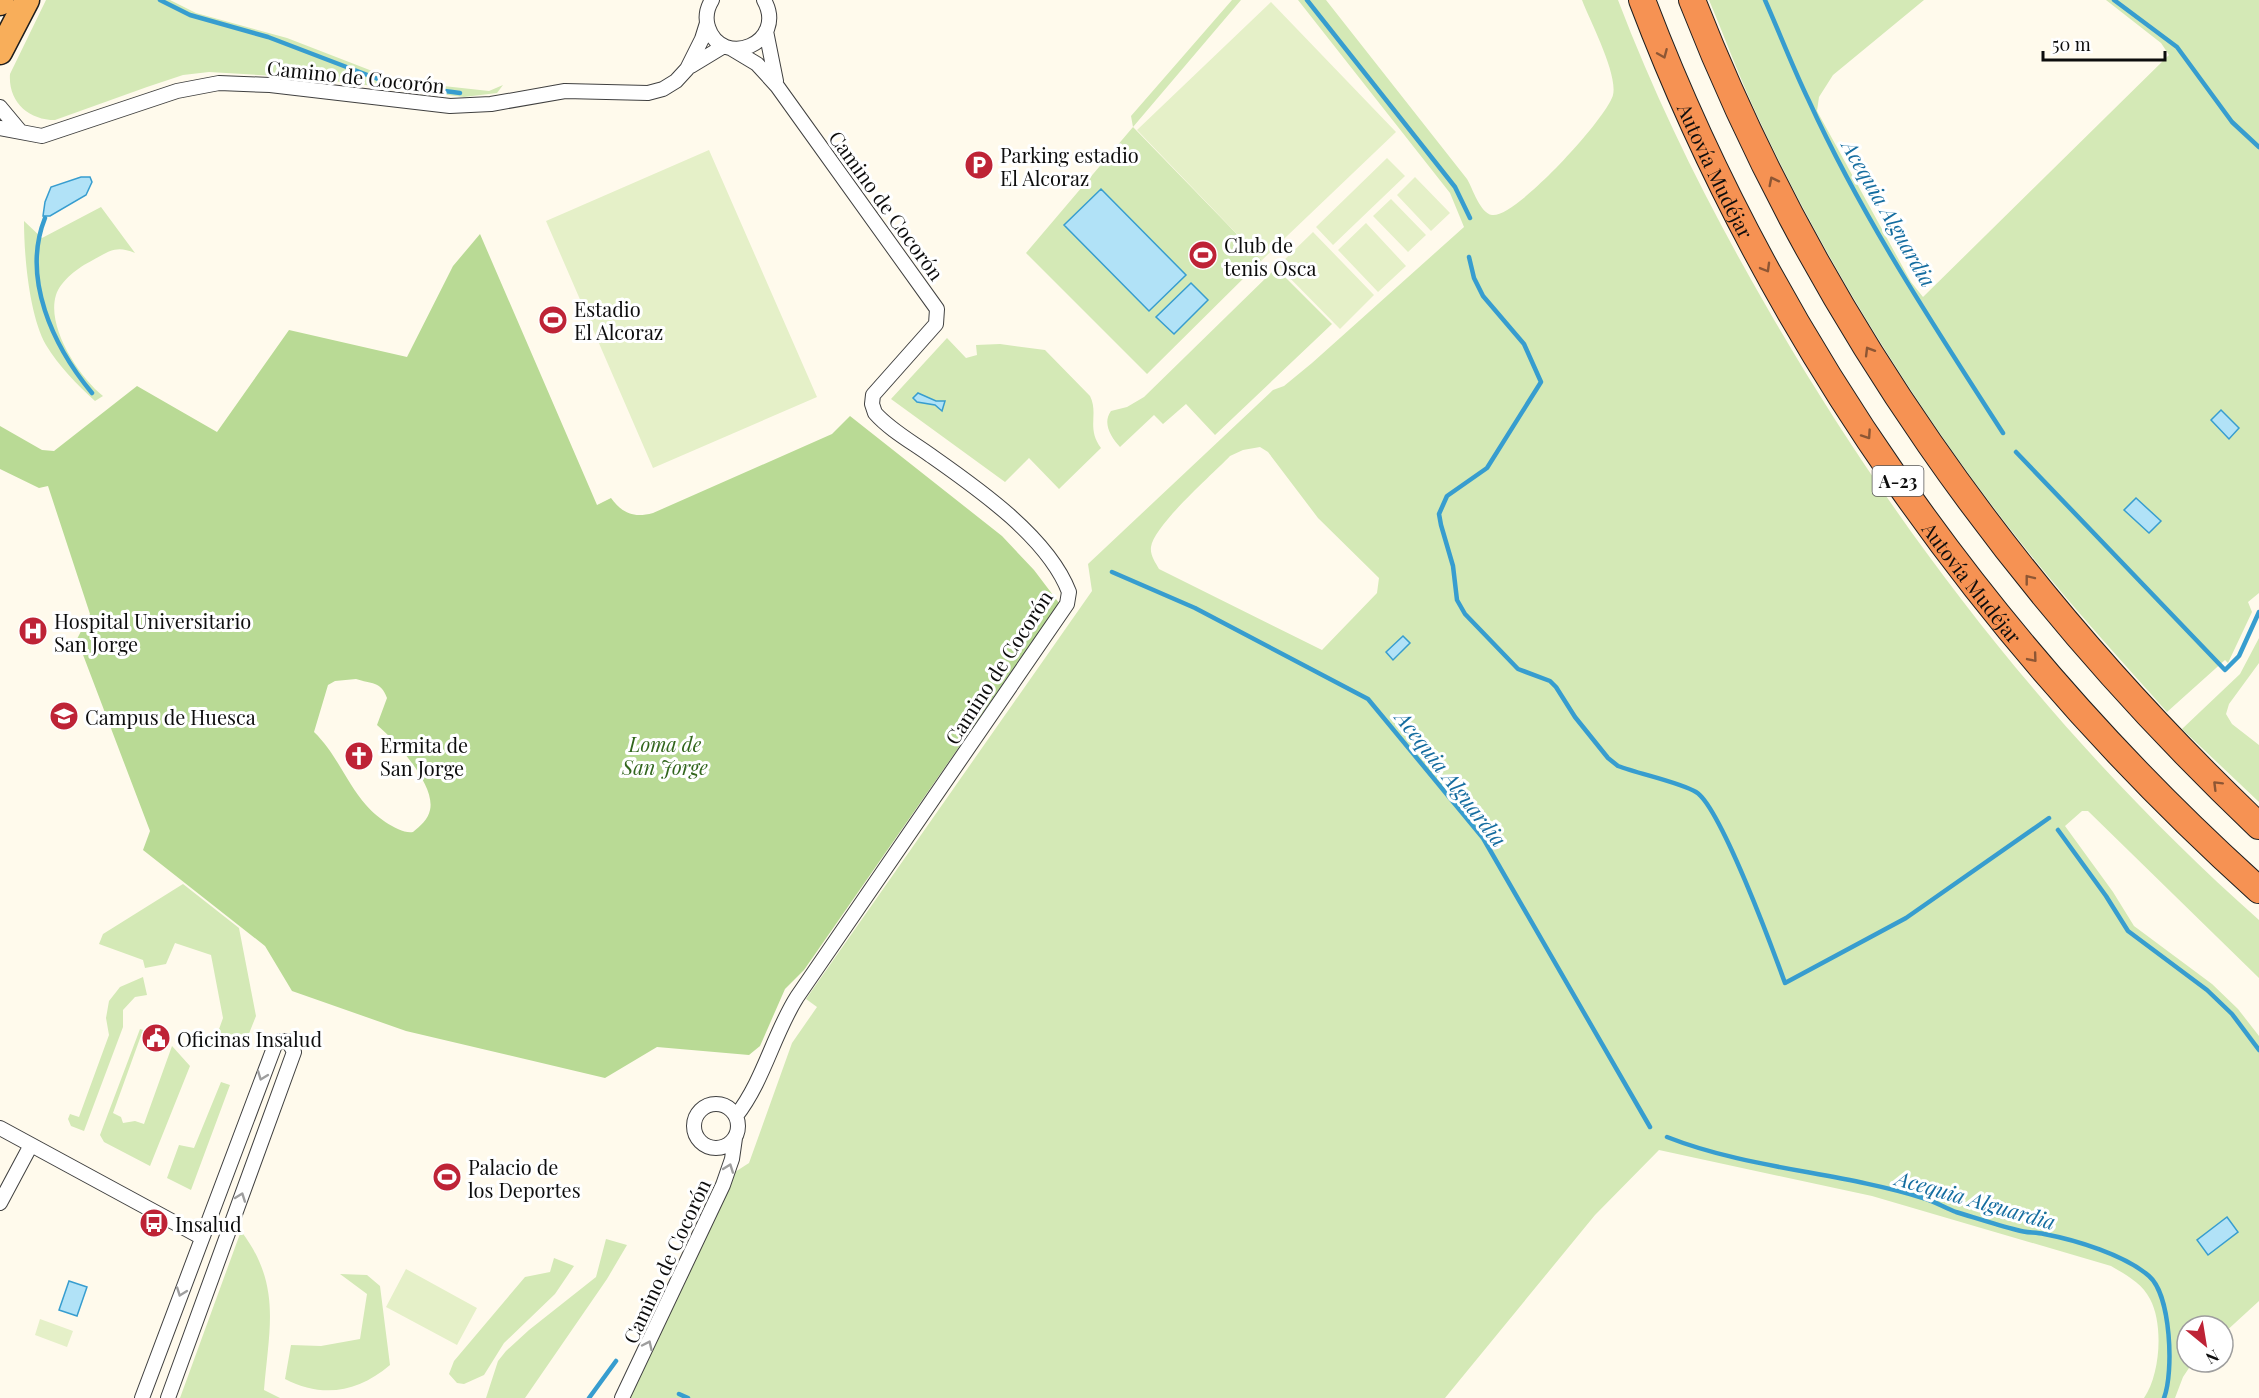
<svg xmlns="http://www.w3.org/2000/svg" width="2259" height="1398" viewBox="0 0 2259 1398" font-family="'Playfair Display',serif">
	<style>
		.green { fill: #d4e9b6; fill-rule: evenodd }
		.forest { fill: #b9da95; fill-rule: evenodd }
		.pitch { fill: #e5f0c8 }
		.water { fill: #b1e2f7; stroke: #379dcf; stroke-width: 1.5 }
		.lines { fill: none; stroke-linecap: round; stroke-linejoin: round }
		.stream { stroke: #379dcf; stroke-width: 4.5 }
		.minor-casing { stroke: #404040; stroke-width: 16 }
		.trunk-casing { stroke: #1e1e1e; stroke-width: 27 }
		.motorway-casing { stroke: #1e1e1e; stroke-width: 28 }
		.minor { stroke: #fff; stroke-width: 14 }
		.trunk { stroke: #f8ae5a; stroke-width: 24 }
		.motorway { stroke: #f69253; stroke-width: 26 }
		.oneway { stroke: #8d5634 }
		.oneway2 { stroke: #9e9e9e }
		.labels { text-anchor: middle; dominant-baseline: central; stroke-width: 6; stroke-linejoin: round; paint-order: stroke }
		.shield { fill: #fff; stroke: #565656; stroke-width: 1.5 }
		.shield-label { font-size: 18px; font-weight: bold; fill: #0d0d0d }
		.street-label { font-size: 20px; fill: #0d0d0d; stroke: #fff }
		.poi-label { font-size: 20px; fill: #0d0d0d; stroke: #fff; text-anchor: start }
		.park-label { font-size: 20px; font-style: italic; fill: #31651c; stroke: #fff }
		.water-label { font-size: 21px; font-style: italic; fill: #156da0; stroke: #fff }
	</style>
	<rect width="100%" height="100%" fill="#fffaec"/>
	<!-- green -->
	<path class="green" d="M 46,0 L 170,0 L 196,13 L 287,38 L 398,81 L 489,91 L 503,85 L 497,93 L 464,97 L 308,78 L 209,72 L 183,75 L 147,87 L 55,120 C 29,120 8,102 10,74 Z
		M 1232,0 L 1241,0 L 1133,127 L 1262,260 L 1147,374 L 1026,253 L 1133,127 L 1131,116 Z
		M 1298,0 L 1326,0 L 1467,179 C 1473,189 1480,213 1492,215 C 1515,219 1607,118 1613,95 C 1618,74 1590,21 1582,0 L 1618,0 C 1659,108 1711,211 1769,311 C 1901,539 2062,745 2259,920 L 2259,978 L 2088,811 L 2082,811 L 2065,826 L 2113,892 L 2134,926 L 2212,984 L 2238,1009 L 2259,1036 L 2259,1301 L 2223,1334 L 2223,1326 L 2187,1326 L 2187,1362 L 2193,1362 L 2183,1377 L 2175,1398 L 2144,1398 C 2160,1375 2164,1325 2150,1299 C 2142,1283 2126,1275 2111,1266 L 1872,1196 L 1659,1150 L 1595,1215 L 1445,1398 L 629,1398 L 735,1172 L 749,1163 L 792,1043 L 817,1007 L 806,999 L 1092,591 L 1088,564 L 1273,390 L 1284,386 L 1312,363 L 1464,227 L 1450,193 ZM 1260,447 L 1268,452 L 1318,518 L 1379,578 L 1377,593 L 1322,650 L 1159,569 C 1155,562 1150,555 1151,547 C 1154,525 1213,474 1230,456 L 1243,450 Z
		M 1709,0 L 1924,0 L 1833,75 L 1819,97 L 1817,111 L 1911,282 L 1923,297 L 2169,55 L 2161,43 L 2106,0 L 2259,0 L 2259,593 L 2248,602 L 2252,612 L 2228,663 L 2225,660 L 2167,712 C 2118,657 2068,602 2022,544 C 1920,416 1825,262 1756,113 C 1739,76 1725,38 1709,0 Z
		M 101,207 L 135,253 C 116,245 110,251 93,260 C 79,267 61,280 56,295 C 46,327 79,377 103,396 L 95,401 C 77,385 58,365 46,345 C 29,315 24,255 24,221 L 42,238 Z
		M 1276,268 L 1332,324 L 1215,435 L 1186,404 L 1163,424 L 1154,415 L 1120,447 C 1111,437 1102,423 1111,411 L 1127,407 L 1144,397 Z
		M 947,338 L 966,358 L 977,355 L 976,345 L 1000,344 L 1045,350 L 1090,396 C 1099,414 1086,428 1101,448 L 1059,489 L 1029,458 L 1005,482 L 891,399 Z
		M 2259,638 L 2259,663 L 2229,704 L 2226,714 L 2232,724 L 2259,745 L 2259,802 L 2182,729 L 2240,674 Z
		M 183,884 L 239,928 L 256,1016 L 246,1041 L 218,1032 L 223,1018 L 211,955 L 175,943 L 166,964 L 145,968 L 143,960 L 99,944 L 103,934 Z
		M 143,977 L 147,995 L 135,997 L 123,1010 L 123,1027 L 84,1131 L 71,1126 L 68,1119 L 70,1114 L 79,1117 L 109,1035 L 106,1018 L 109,1001 L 120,987 Z
		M 140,1029 L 143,1030 L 113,1113 L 121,1117 L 123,1123 L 135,1121 L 144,1124 L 172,1046 L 190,1066 L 150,1166 L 104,1142 L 100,1135 Z
		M 221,1082 L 230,1085 L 191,1190 L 167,1178 L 179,1145 L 194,1148 Z
		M 241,1231 C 282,1285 269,1328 264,1390 L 280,1398 L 180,1398 Z
		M 606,1239 L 627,1245 L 607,1279 L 525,1398 L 486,1398 L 498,1361 L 506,1351 L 529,1330 L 596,1277 Z
		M 554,1258 L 574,1266 L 555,1294 L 504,1343 L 484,1375 L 464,1384 L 457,1383 L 449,1374 L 454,1361 L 525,1277 L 550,1272 Z
		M 340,1274 L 367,1275 L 380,1286 L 390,1365 C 357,1393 322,1398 285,1379 L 291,1345 L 321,1346 L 360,1339 L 367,1294 Z"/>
	<!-- forest -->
	<path class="forest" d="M 480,234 L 597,505 L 611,498 C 623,514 634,518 653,513 L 832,434 L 850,416 L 1002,536 L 1034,570 L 1059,603 L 804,970 L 785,989 L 760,1046 L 749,1055 L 657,1047 L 605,1078 L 406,1031 L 292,991 L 265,946 L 143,850 L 150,831 L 77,639 L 90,614 L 48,486 L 39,488 L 0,469 L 0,426 L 42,450 L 54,451 L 137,386 L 217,432 L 289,330 L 407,357 L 453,266 ZM 356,679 C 371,684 381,681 387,698 L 377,725 C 395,740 436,785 430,810 C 428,820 420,826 413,832 C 400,835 374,815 366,805 C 346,782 336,753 314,732 L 328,685 L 335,681 Z"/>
	<!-- pitch -->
	<path class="pitch" d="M 1271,2 L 1396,132 L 1262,260 L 1137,130 Z
		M 709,150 L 817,397 L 653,468 L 546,221 Z
		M 1387,158 L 1405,176 L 1333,245 L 1316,227 Z
		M 1415,177 L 1450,213 L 1431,231 L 1397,195 Z
		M 1391,199 L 1426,235 L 1408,252 L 1373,216 Z
		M 1366,223 L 1406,266 L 1378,292 L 1338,250 Z
		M 1313,232 L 1374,295 L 1340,329 L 1278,266 Z
		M 406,1269 L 477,1308 L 457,1345 L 386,1307 Z
		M 40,1319 L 73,1331 L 67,1347 L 35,1335 Z"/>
	<!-- water -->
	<path class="water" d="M 81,177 L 90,177 L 92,182 L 86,195 L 50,216 L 43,216 L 45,202 L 51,187 Z
		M 1101,189 L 1186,275 L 1149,311 L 1064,225 Z
		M 1191,283 L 1208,300 L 1174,334 L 1156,317 Z
		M 918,393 L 936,401 L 945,401 L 942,411 L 935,405 L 917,402 L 913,398 Z
		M 2221,410 L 2239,428 L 2229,439 L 2211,420 Z
		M 2136,498 L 2161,521 L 2149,533 L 2124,510 Z
		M 1403,636 L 1410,643 L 1393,660 L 1386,652 Z
		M 2227,1217 L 2238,1232 L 2208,1255 L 2197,1240 Z
		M 69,1281 L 87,1287 L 77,1316 L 59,1310 Z"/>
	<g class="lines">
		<!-- stream -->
		<path class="stream" d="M 160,0 L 190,15 L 268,37 L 391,84 L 460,93
			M 1307,0 L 1455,187 L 1470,218
			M 1765,0 C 1780,34 1793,68 1809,101 C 1862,217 1934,326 2003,433
			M 2114,0 L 2177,47 L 2232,122 L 2259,147
			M 45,218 C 21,278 53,346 92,393
			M 1469,257 L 1474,278 L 1483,296 L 1524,344 L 1541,382 L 1487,468 L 1447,496 L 1439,514 L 1441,525 L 1453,566 L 1457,600 L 1465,614 L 1518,669 L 1550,681 L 1556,687 L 1575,717 L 1608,758 L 1618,766 C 1639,774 1679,782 1696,792 C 1720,806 1773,950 1785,983 L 1906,918 L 2049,818
			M 2016,452 L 2225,670 L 2239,656 L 2259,612
			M 1112,572 L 1195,608 L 1368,699 L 1483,838 L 1650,1127
			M 2058,830 L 2106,896 L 2128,931 L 2207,990 L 2232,1014 L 2259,1050
			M 1667,1137 C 1748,1169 1839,1172 1923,1198 C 1934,1201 1945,1208 1956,1212 C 1976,1218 1997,1225 2017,1230 C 2026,1233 2035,1232 2044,1234 C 2076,1240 2125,1255 2149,1276 C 2171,1295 2174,1372 2164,1398
			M 679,1394 L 688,1398
			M 589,1398 L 616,1361"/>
		<!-- minor casing -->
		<g class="minor-casing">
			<path id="minor" d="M 712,0 C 707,8 705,17 708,27 C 722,70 788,43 764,0
				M 766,31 L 776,81
				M 732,49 L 757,64 L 777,86 L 937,309 L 936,324 L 873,395 L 872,404 L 875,413 C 890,430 912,442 930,455 C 977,488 1048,537 1069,592 L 1067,604 L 797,997 C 773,1035 764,1080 736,1116
				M 691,66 L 724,46
				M 0,107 L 20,131
				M 0,128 L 42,136 L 177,91 L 219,83 L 270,85 L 450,106 L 491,104 L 565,91 L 648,93 L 663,89 L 676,81 L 687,69 L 702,39 L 707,23
				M694 1126a22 22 0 1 1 44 0a22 22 0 1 1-44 0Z
				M 0,1128 L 201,1237
				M 0,1203 L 31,1145
				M 142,1398 L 275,1045 L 280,1041 L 288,1041 L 294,1052 L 168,1398
				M 622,1398 L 723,1185 L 732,1159 L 735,1138"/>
		</g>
		<!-- trunk casing -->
		<g class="trunk-casing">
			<path id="trunk" d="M 0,3 L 1,0
				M 0,52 L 27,0"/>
		</g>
		<!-- motorway casing -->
		<g class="motorway-casing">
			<g id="motorway">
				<path id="s1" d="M 1642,0 C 1771,340 1989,647 2259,890"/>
				<path d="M 1692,0 C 1815,315 2014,593 2259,826"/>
			</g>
		</g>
		<!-- minor -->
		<use href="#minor" class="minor"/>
		<!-- trunk -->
		<use href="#trunk" class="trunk"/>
		<!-- motorway -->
		<use href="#motorway" class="motorway"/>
	</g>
	<!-- one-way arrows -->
	<defs><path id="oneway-chevron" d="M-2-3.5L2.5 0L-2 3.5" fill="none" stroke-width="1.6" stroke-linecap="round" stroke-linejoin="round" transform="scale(1.5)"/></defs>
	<g class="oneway">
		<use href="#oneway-chevron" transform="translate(1663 54) rotate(67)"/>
		<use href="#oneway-chevron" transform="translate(1773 181) rotate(-117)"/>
		<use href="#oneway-chevron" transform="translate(1766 268) rotate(60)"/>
		<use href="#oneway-chevron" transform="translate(1869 351) rotate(-121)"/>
		<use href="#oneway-chevron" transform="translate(1867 435) rotate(56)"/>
		<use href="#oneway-chevron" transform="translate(2029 579) rotate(-128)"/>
		<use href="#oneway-chevron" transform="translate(2033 658) rotate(50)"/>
		<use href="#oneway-chevron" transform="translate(2217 785) rotate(-135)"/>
	</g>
	<g class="oneway2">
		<use href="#oneway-chevron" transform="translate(262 1076) rotate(111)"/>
		<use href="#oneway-chevron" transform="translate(729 1168) rotate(-70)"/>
		<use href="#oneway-chevron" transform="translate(241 1197) rotate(-70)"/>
		<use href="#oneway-chevron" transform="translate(181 1292) rotate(110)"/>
		<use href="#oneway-chevron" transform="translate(648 1345) rotate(-65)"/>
	</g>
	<!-- icons -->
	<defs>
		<g id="parking-disc" transform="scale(1.5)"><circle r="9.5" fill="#be2336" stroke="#fff"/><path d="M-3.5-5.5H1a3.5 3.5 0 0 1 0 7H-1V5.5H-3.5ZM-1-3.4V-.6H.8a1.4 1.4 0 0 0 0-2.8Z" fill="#fff"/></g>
		<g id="stadium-disc" transform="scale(1.5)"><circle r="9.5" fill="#be2336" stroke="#fff"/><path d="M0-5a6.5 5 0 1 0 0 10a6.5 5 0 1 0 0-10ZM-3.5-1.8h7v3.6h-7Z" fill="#fff"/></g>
		<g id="hospital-disc" transform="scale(1.5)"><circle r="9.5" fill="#be2336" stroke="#fff"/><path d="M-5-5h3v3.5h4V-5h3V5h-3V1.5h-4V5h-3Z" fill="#fff"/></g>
		<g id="university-disc" transform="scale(1.5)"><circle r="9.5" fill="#be2336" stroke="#fff"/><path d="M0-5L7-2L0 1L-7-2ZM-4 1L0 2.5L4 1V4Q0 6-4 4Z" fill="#fff"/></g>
		<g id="church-disc" transform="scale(1.5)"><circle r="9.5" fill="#be2336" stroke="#fff"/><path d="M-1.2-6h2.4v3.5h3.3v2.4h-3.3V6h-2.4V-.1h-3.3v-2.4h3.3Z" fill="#fff"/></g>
		<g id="civic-disc" transform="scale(1.5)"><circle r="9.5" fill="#be2336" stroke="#fff"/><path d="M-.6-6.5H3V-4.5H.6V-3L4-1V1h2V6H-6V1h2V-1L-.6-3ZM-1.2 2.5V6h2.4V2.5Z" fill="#fff"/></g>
		<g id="bus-disc" transform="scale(1.5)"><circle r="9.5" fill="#be2336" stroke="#fff"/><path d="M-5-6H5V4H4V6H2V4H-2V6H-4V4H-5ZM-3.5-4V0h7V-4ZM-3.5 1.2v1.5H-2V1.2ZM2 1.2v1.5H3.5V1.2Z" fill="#fff"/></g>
	</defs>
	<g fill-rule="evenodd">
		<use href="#parking-disc" x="979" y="165"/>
		<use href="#stadium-disc" x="1203" y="255"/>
		<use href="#stadium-disc" x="553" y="320"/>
		<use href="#hospital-disc" x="33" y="631"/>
		<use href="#university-disc" x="64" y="716"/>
		<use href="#church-disc" x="359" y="756"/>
		<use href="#civic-disc" x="156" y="1038"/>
		<use href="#stadium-disc" x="447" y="1177"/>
		<use href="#bus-disc" x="154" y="1223"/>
	</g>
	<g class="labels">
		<!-- shield labels -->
		<rect class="shield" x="1872.5" y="466" width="51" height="30" rx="4.5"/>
		<g class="shield-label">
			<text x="1898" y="481">A-23</text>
		</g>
		<!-- street labels -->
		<g class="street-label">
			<text transform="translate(356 76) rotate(6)">Camino de Cocorón</text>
			<text stroke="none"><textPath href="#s1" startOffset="186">Autovía Mudéjar</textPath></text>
			<text transform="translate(887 205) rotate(54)">Camino de Cocorón</text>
			<text stroke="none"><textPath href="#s1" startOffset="672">Autovía Mudéjar</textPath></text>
			<text transform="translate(998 667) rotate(-57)">Camino de Cocorón</text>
			<text transform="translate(666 1261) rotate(-65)">Camino de Cocorón</text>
		</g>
		<!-- poi labels -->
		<g class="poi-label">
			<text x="1000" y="154">Parking estadio<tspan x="1000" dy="23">El Alcoraz</tspan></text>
			<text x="1224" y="244">Club de<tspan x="1224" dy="23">tenis Osca</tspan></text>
			<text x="574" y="308">Estadio<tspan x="574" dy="23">El Alcoraz</tspan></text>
			<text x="54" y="620">Hospital Universitario<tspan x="54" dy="23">San Jorge</tspan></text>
			<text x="85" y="716">Campus de Huesca</text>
			<text x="380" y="744">Ermita de<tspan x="380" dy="23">San Jorge</tspan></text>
			<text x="177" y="1038">Oficinas Insalud</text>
			<text x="468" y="1166">Palacio de<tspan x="468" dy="23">los Deportes</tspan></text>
			<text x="175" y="1223">Insalud</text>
		</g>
		<!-- park labels -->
		<g class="park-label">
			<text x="665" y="743">Loma de<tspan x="665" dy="23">San Jorge</tspan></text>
		</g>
		<!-- water labels -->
		<g class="water-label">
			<text transform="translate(1890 213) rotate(60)">Acequia Alguardia</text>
			<text transform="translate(1452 778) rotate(52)">Acequia Alguardia</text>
			<text transform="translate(1976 1199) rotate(16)">Acequia Alguardia</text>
		</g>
	</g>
	<!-- north arrow -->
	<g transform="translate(2205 1344) rotate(150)"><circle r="28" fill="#ffffff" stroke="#9e9e9e" stroke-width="1.5"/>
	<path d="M0-4.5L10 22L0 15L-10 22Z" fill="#be2336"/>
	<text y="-9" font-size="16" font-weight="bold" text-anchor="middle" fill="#0d0d0d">N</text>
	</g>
	<!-- scale -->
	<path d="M2043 51v9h122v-9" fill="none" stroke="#0d0d0d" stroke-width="3"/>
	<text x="2052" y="51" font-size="18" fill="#0d0d0d" stroke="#ffffff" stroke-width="4.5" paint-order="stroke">50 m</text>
</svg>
